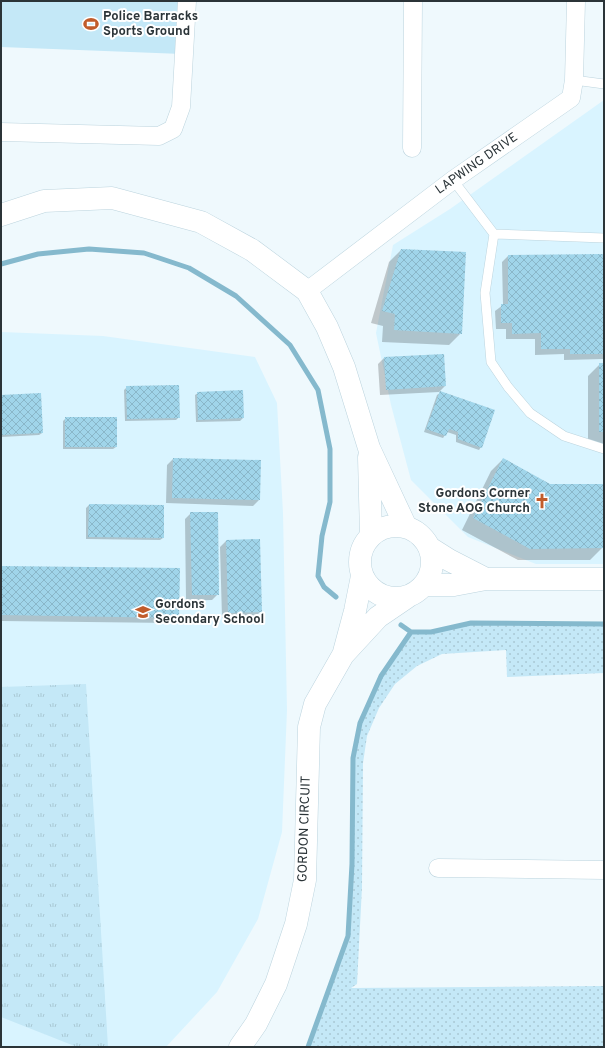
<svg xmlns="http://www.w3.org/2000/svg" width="605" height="1048" viewBox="0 0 605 1048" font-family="Overpass,sans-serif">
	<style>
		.built { fill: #d9f4ff }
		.grass { fill: url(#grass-dots) }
		.park { fill: url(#park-tufts) }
		.pitch { fill: #c4e8f7 }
		.shadow { fill: #0003 }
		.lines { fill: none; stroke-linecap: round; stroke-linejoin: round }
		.stream { stroke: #85b9cd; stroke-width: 5 }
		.building { fill: url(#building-cross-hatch) }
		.service-casing { stroke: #bcd4de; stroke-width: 10 }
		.minor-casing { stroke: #bcd4de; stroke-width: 19 }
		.secondary-casing { stroke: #bcd4de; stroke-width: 23 }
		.service { stroke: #fff; stroke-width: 9 }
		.minor { stroke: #fff; stroke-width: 18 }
		.secondary { stroke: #fff; stroke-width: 22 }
		.labels { text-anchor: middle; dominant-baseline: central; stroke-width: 4; stroke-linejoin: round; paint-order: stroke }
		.poi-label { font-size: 13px; font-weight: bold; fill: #2b3438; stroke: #fff; text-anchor: start }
		.street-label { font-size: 13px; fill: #2b3438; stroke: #fff }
	</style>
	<defs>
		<pattern id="grass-dots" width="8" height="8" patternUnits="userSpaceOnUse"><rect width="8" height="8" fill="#c4e8f7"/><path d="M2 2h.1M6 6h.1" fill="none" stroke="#a9c8d4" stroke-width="1.8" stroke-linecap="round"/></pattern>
		<pattern id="park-tufts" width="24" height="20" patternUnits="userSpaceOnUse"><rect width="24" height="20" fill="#c4e8f7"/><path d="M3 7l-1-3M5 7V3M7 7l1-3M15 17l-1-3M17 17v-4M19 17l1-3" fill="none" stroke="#a9c8d4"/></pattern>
		<pattern id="building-cross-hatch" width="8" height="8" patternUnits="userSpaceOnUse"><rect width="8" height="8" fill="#a0d5ea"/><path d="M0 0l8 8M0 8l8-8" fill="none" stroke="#8ab7c9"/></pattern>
	</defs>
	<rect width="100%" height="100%" fill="#eff9fd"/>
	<!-- built -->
	<path class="built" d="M 604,100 L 604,564 L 536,564 L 468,537 L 411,480 L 391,405 L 376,333 L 393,245 L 450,209 Z
		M 1,332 L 103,336 L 255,357 L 277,403 L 283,513 L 287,710 L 282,832 L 258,919 L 217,992 L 166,1047 L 1,1047 Z"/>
	<!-- grass -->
	<path class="grass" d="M 471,623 L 604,624 L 604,673 L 507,677 L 506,650 L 442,654 L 417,666 L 395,684 L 379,708 L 367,736 L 363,763 L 362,887 L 357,984 L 351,988 L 604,986 L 604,1047 L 308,1047 L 348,936 L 352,864 L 353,758 L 360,723 L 381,676 L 411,632 L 431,632 Z"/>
	<!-- park -->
	<path class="park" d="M 86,684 L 108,1047 L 77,1047 L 1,1017 L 1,687 Z"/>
	<!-- pitch -->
	<path class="pitch" d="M 1,1 L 180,1 L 182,54 L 1,47 Z"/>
	<!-- shadow -->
	<path class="shadow" d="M 401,250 L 461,333 L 449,345 L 382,342 L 383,326 L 371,323 L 389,262 Z
		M 604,255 L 604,444 L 588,444 L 588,376 L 600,364 L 603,364 L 603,359 L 564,360 L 564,354 L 535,355 L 535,339 L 506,339 L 506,329 L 496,329 L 495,311 L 503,305 L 502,262 L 508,256 Z
		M 384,358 L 445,386 L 439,392 L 380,395 L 378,364 Z
		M 127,387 L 179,417 L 176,420 L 125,421 L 124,390 Z
		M 198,393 L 243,418 L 240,421 L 196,422 L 195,395 Z
		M 440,393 L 481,447 L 479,450 L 456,442 L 456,435 L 447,432 L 443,438 L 424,432 L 437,395 Z
		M 1,396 L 42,433 L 39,435 L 1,437 Z
		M 66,418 L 116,447 L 113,449 L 63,449 L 63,421 Z
		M 173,459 L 259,500 L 253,506 L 166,503 L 167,465 Z
		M 503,459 L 602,548 L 590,560 L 518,560 L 462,530 L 491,471 Z
		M 89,505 L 163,538 L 160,540 L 86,539 L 86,508 Z
		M 191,513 L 218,594 L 212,600 L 186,601 L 185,519 Z
		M 226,541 L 261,611 L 255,617 L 222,618 L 220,547 Z
		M 1,567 L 178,617 L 172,623 L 1,621 Z"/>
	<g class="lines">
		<!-- stream -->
		<path class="stream" d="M 1,264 L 38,254 L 89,249 L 144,253 L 189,268 L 236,296 L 290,345 L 318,390 L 330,449 L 330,502 L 322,536 L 318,576 L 324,587 L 336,597
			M 401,625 L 411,632
			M 308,1047 L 348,936 L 352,864 L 353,758 L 360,723 L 381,676 L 411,632 L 431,632 L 471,623 L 604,624"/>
	</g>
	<!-- building -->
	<path class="building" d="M 401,249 L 466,252 L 462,334 L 394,330 L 395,314 L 382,311 Z
		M 604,254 L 604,354 L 570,354 L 570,349 L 541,349 L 541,333 L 512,334 L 512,323 L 501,323 L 501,304 L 508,304 L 508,255 Z
		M 444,354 L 446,386 L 386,390 L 384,357 Z
		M 599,363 L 604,363 L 604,432 L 599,432 Z
		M 179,385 L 180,418 L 127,419 L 126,386 Z
		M 243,390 L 244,418 L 198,420 L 197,392 Z
		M 440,391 L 495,410 L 482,448 L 458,439 L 458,432 L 449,429 L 446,436 L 426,429 Z
		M 41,393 L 43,433 L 1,435 L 1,395 Z
		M 65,417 L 117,417 L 117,447 L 65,447 Z
		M 173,458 L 261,460 L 260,500 L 172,498 Z
		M 503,458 L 550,484 L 603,484 L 603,548 L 530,549 L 473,518 Z
		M 89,504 L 164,505 L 164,538 L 88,537 Z
		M 190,512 L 218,512 L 219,595 L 192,595 Z
		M 260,539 L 262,612 L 228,613 L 226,540 Z
		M 1,566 L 180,568 L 179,618 L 1,615 Z"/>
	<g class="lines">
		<!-- service casing -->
		<g class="service-casing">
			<path id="service" d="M 574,80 L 604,84
				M 453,180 L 494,234
				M 604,238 L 494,234 L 485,293 L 491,362 L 508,387 L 530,413 L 564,436 L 604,449"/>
		</g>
		<!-- minor casing -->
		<g class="minor-casing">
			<path id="minor" d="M 1,132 L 159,136 L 173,129 L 181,107 L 187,1
				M 412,148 L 413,1
				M 307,291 L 453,180 L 571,98 L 574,80 L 576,1
				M 438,868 L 604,870"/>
		</g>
		<!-- secondary casing -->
		<g class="secondary-casing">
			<path id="secondary" d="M 1,215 L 44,201 L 112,198 L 201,222 L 252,250 L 307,291 L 327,327 L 344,367 L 369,448 L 405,525
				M 369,457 L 371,535
				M360 562a36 36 0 1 1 72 0a36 36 0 1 1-72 0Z
				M 430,548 L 449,560 L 486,579
				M 426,585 L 454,585 L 486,579 L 604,579
				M 344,652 L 355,611 L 362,576
				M 240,1047 L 256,1024 L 276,984 L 296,924 L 305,880 L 309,727 L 315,704 L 343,655 L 378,617 L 406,598"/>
		</g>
		<!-- service -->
		<use href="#service" class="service"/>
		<!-- minor -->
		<use href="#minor" class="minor"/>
		<!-- secondary -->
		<use href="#secondary" class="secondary"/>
	</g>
	<!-- icons -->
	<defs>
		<g id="stadium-bare" transform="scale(1.2)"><path d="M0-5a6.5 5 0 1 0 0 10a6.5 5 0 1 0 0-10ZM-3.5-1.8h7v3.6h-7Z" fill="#c15c2b" stroke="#fff" stroke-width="2.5" paint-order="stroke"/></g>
		<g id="church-bare" transform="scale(1.2)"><path d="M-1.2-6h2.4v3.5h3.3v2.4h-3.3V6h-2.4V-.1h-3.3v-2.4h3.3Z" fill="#c15c2b" stroke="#fff" stroke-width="2.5" paint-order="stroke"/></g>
		<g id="school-bare" transform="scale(1.2)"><path d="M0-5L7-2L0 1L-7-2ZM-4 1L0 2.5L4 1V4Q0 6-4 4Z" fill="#c15c2b" stroke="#fff" stroke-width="2.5" paint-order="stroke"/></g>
	</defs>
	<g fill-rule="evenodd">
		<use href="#stadium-bare" x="91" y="24"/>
		<use href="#church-bare" x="542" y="501"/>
		<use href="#school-bare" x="143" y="612"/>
	</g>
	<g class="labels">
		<!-- poi labels -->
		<g class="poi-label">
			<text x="103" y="17">Police Barracks<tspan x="103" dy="15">Sports Ground</tspan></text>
			<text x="530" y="494" text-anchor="end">Gordons Corner<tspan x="530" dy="15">Stone AOG Church</tspan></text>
			<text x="155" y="605">Gordons<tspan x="155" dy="15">Secondary School</tspan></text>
		</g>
		<!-- street labels -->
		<g class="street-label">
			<text transform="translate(477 164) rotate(-35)">LAPWING DRIVE</text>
			<text transform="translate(305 829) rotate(-88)">GORDON CIRCUIT</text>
		</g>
	</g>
	<!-- border -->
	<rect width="605" height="1048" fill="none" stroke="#2b3438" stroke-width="4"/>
</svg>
